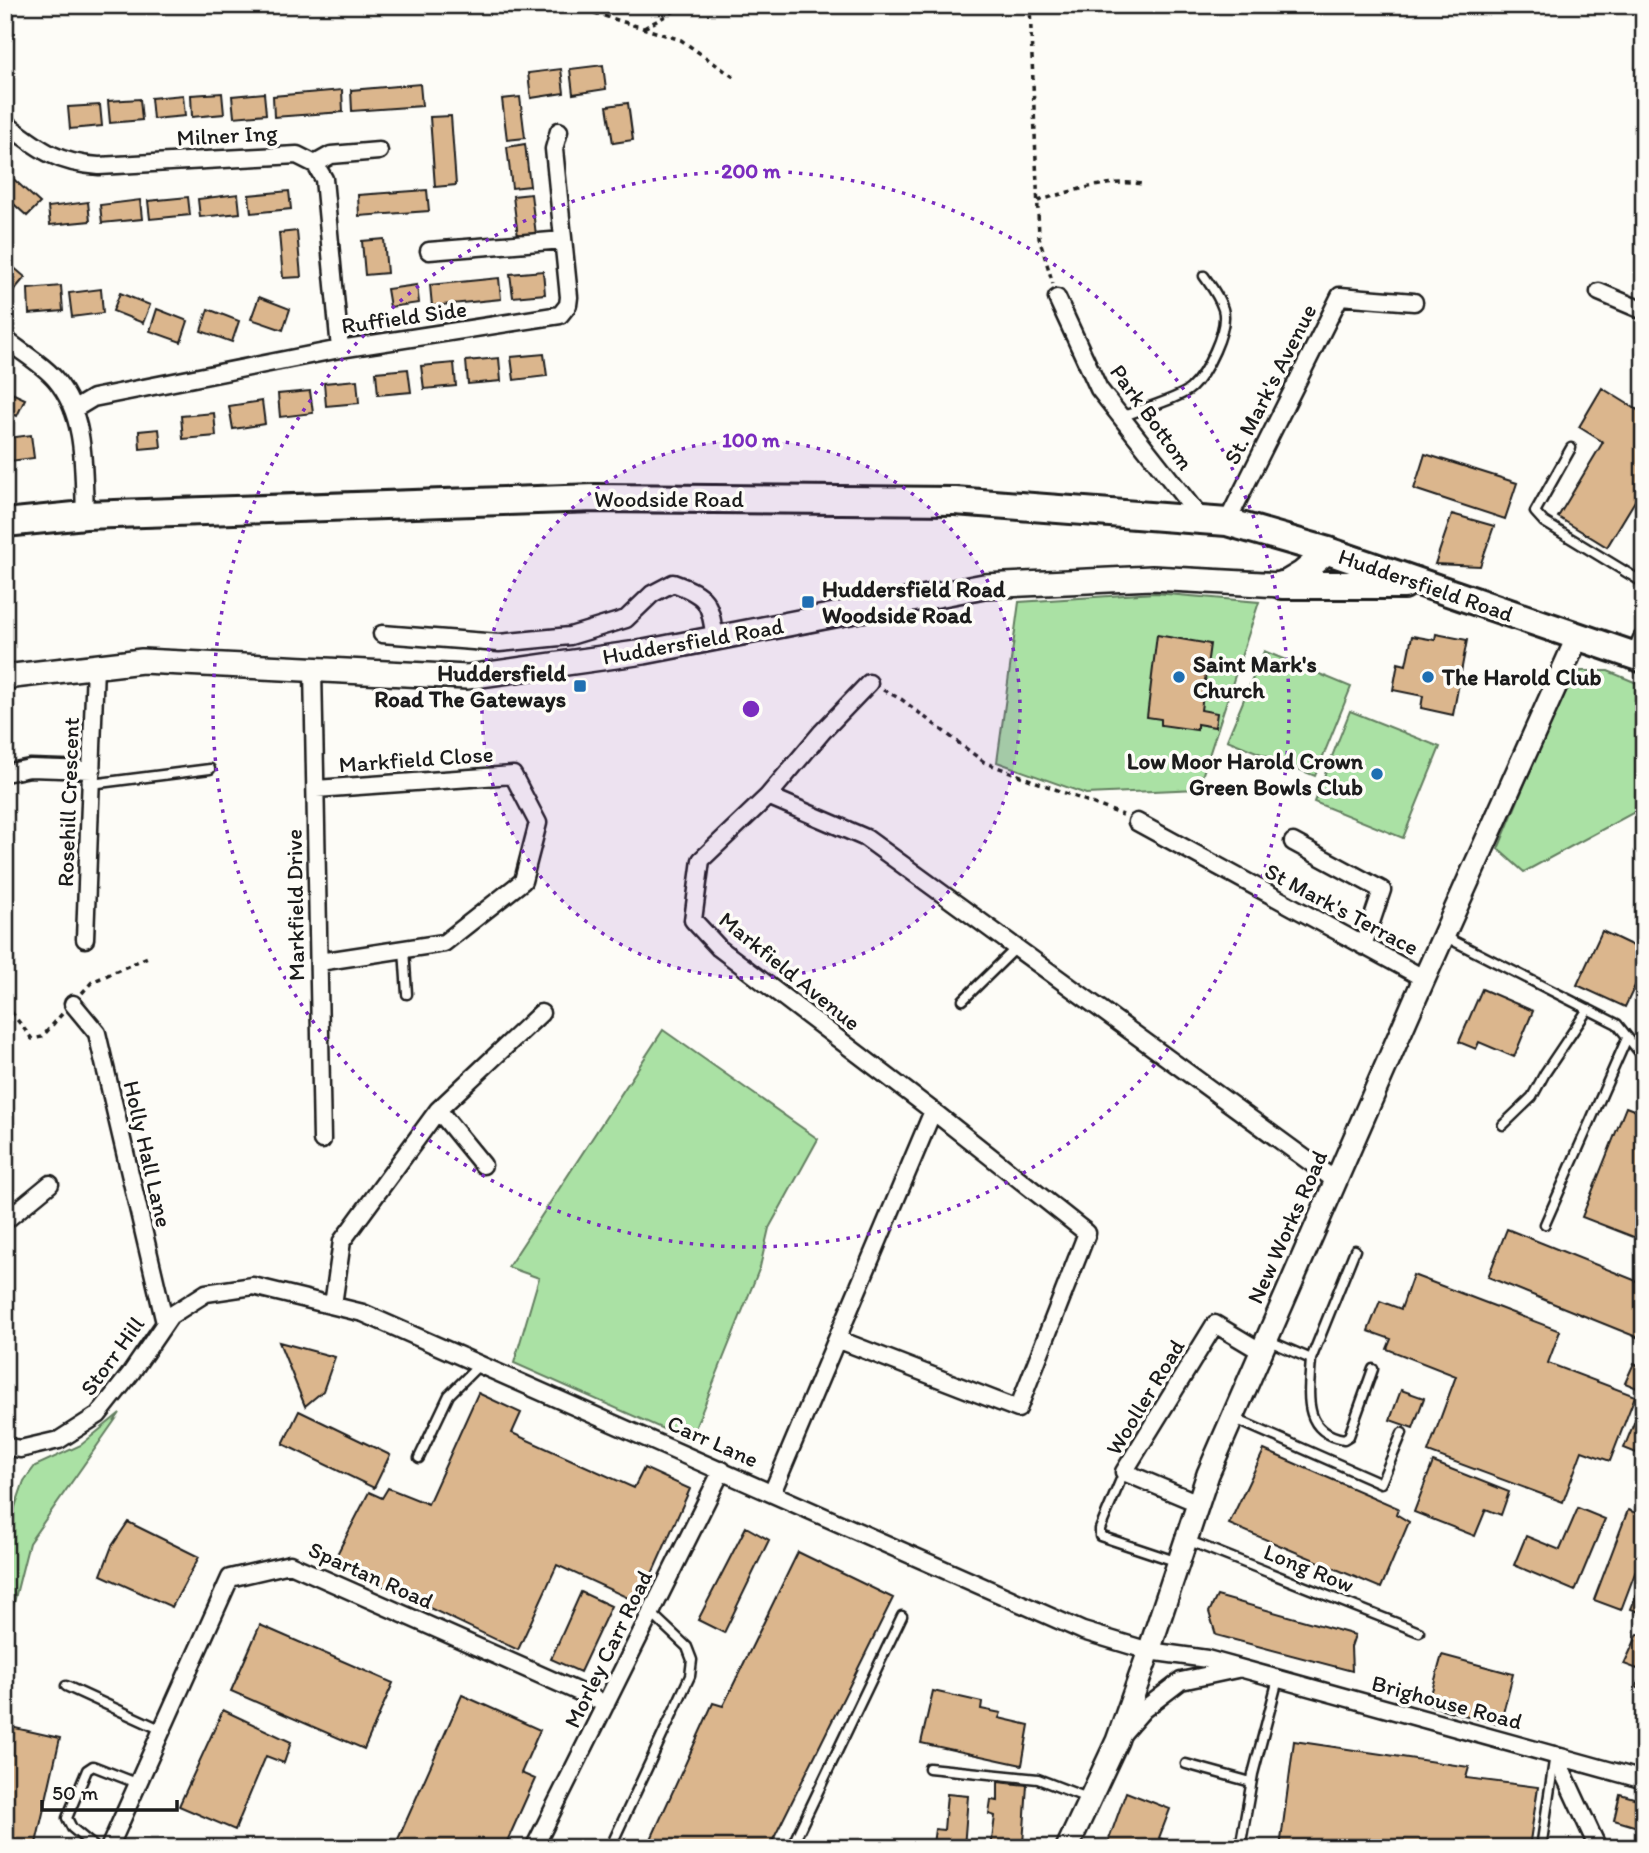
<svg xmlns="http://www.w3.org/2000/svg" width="1649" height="1853" viewBox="0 0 1649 1853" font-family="Itim,sans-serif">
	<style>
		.green { fill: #aae1a4; stroke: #637e60; stroke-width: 2 }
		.building { fill: #dbb68d; stroke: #1c1c1c; stroke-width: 2 }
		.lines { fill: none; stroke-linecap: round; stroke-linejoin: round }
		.service-casing { stroke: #1c1c1c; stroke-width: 13 }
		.minor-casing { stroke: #1c1c1c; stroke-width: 21 }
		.tertiary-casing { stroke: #1c1c1c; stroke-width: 26 }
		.secondary-casing { stroke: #1c1c1c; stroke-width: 28 }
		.primary-casing { stroke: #1c1c1c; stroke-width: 32 }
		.path { stroke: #1c1c1c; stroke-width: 3.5; stroke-dasharray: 5 5; stroke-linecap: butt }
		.service { stroke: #fdfcf7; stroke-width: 8 }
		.minor { stroke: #fdfcf7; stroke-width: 16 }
		.tertiary { stroke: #fdfcf7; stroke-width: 21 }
		.secondary { stroke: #fdfcf7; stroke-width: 23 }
		.primary { stroke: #fdfcf7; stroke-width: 26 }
		.ring { fill: none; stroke: #7b2cbf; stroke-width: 3.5; stroke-dasharray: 3.5 7 }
		.poi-dot { fill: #1f6fb2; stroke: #fdfcf7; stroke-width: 2.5 }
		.labels { text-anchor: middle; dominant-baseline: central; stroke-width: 7; stroke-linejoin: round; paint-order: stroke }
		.street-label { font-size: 23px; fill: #1c1c1c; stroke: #fdfcf7 }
		.poi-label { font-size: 23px; font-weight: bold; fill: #1c1c1c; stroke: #fdfcf7; text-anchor: start }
		.centre { fill: #7b2cbf; stroke: #fdfcf7; stroke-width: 3.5 }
		.ring-label { font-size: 21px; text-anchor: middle; font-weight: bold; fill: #7b2cbf; stroke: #fdfcf7; stroke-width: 7; stroke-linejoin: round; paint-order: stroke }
	</style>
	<rect width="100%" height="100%" fill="#fdfcf7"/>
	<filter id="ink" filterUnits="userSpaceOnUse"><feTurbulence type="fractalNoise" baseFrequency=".0143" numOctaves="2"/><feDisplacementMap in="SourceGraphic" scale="14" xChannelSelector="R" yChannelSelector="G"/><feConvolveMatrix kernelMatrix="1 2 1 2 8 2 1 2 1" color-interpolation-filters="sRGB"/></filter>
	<g filter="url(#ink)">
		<!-- green -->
		<path class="green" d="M 1155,593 L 1259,602 L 1198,789 L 1086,794 L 997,762 L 1019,602 Z
			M 1264,651 L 1351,687 L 1315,776 L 1227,740 Z
			M 1581,671 L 1608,671 L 1644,686 L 1644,807 L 1524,872 L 1498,849 L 1559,701 Z
			M 1350,711 L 1440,747 L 1403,838 L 1314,802 Z
			M 663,1030 L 818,1139 L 769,1228 L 760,1267 L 690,1441 L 514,1363 L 539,1278 L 508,1267 Z
			M 120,1413 L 29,1543 L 5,1638 L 5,1536 L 24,1481 L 35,1466 L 81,1445 Z"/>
		<!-- building -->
		<path class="building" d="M 603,65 L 606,89 L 573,94 L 570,69 Z
			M 561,69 L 564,93 L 531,98 L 528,73 Z
			M 420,84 L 422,106 L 352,111 L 351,90 Z
			M 342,90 L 343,112 L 274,117 L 273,96 Z
			M 222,93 L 224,114 L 192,117 L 191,95 Z
			M 264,93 L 266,114 L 234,117 L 232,96 Z
			M 183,95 L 185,116 L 153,119 L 151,98 Z
			M 520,97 L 525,138 L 507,140 L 502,99 Z
			M 140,99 L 142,120 L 110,123 L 108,101 Z
			M 628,103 L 633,140 L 613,143 L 607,106 Z
			M 100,105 L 102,126 L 70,129 L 68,107 Z
			M 451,116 L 456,185 L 435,187 L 430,117 Z
			M 525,144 L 530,186 L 512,188 L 507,147 Z
			M 8,174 L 40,203 L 27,216 L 5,196 L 5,177 Z
			M 427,190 L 429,211 L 359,216 L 358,195 Z
			M 289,191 L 291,209 L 251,213 L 249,195 Z
			M 238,194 L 240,213 L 200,217 L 198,199 Z
			M 531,194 L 536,235 L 518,237 L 513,196 Z
			M 188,197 L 190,215 L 150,219 L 148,201 Z
			M 140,200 L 142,219 L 102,223 L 100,205 Z
			M 88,202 L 90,221 L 50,225 L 48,207 Z
			M 297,231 L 301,277 L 283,278 L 279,233 Z
			M 384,239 L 387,273 L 365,275 L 362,241 Z
			M 5,260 L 25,277 L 11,294 L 5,289 Z
			M 543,271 L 545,294 L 513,297 L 510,274 Z
			M 499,278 L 501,299 L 432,306 L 430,285 Z
			M 417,285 L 419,303 L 390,307 L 387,289 Z
			M 61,286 L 63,311 L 29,314 L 28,289 Z
			M 101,289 L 103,313 L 72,317 L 69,293 Z
			M 120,293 L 150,305 L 143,323 L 113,311 Z
			M 259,297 L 290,309 L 283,330 L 251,319 Z
			M 157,309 L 188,321 L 181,342 L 150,331 Z
			M 208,309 L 239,321 L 232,342 L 201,331 Z
			M 544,354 L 547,376 L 514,380 L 511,357 Z
			M 499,358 L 501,381 L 468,384 L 466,361 Z
			M 454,363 L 456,386 L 424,389 L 421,366 Z
			M 408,369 L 411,392 L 378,395 L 376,372 Z
			M 357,380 L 359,403 L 326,406 L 324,383 Z
			M 1602,388 L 1644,414 L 1644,486 L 1607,547 L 1558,517 L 1603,442 L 1579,427 Z
			M 5,390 L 25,399 L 17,416 L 5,411 Z
			M 310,391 L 313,413 L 280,417 L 278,394 Z
			M 262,401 L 265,424 L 233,429 L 229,406 Z
			M 214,413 L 216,436 L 183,439 L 181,416 Z
			M 159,429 L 161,447 L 140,449 L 139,431 Z
			M 31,435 L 34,458 L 10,461 L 7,438 Z
			M 1425,454 L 1517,483 L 1505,519 L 1414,489 Z
			M 1452,514 L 1494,526 L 1480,566 L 1435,564 Z
			M 1436,634 L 1467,640 L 1453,715 L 1421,708 L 1423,696 L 1393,690 L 1398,663 L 1406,665 L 1412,636 L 1435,640 Z
			M 1157,635 L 1210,644 L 1201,710 L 1217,713 L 1215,727 L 1197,724 L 1197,730 L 1161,725 L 1161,719 L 1147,717 Z
			M 1602,931 L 1644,951 L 1644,967 L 1625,1007 L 1577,985 Z
			M 1482,989 L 1533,1011 L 1514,1057 L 1479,1042 L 1476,1049 L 1459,1042 Z
			M 1626,1107 L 1644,1114 L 1644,1241 L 1582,1217 Z
			M 1507,1229 L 1644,1284 L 1644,1340 L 1488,1277 Z
			M 1413,1275 L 1560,1331 L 1548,1363 L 1635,1396 L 1610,1461 L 1582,1451 L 1563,1502 L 1428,1452 L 1456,1376 L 1387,1349 L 1391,1339 L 1368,1331 L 1380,1301 L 1401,1309 Z
			M 279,1342 L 335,1357 L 323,1391 L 305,1406 Z
			M 1634,1363 L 1644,1368 L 1644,1391 L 1625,1383 Z
			M 1401,1390 L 1424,1398 L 1413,1428 L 1390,1420 Z
			M 478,1393 L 521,1413 L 512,1433 L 634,1488 L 644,1468 L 690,1489 L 639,1603 L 557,1565 L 518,1650 L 333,1562 L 369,1492 L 382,1498 L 388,1488 L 428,1504 Z
			M 1640,1408 L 1644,1410 L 1644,1456 L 1624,1448 Z
			M 299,1411 L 390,1455 L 374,1488 L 283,1444 Z
			M 1264,1450 L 1398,1508 L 1396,1514 L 1409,1522 L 1381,1588 L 1229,1524 Z
			M 1433,1462 L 1509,1492 L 1501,1515 L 1486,1509 L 1475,1536 L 1414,1512 Z
			M 1578,1508 L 1605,1519 L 1575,1591 L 1514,1565 L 1526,1536 L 1560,1550 Z
			M 1628,1510 L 1644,1516 L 1644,1549 L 1621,1610 L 1594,1600 Z
			M 128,1522 L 199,1557 L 172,1607 L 101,1575 L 112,1546 Z
			M 746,1527 L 769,1540 L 724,1633 L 698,1620 Z
			M 798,1552 L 893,1598 L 769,1848 L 647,1848 L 713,1703 L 723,1706 Z
			M 1644,1576 L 1644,1614 L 1631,1609 Z
			M 581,1592 L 611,1606 L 580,1672 L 551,1659 Z
			M 1217,1596 L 1355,1635 L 1351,1647 L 1352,1671 L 1216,1635 L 1209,1612 Z
			M 260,1625 L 393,1683 L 364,1749 L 231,1691 Z
			M 1638,1634 L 1644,1637 L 1644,1691 L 1636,1687 L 1643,1671 L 1624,1664 Z
			M 1442,1655 L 1513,1674 L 1500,1725 L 1428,1705 Z
			M 933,1691 L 982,1702 L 981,1709 L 1001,1713 L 999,1718 L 1029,1725 L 1022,1765 L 921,1743 Z
			M 462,1695 L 540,1730 L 521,1773 L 535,1779 L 505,1846 L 508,1848 L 400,1848 L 395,1846 Z
			M 223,1710 L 291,1742 L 284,1763 L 266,1756 L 235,1830 L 179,1806 Z
			M 6,1726 L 60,1738 L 35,1848 L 5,1848 Z
			M 1294,1741 L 1469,1767 L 1466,1778 L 1538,1787 L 1529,1848 L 1280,1848 Z
			M 998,1782 L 1027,1785 L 1023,1844 L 1012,1844 L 1012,1848 L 991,1848 L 995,1816 L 989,1814 L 991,1800 L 998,1801 Z
			M 1126,1792 L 1170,1809 L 1159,1838 L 1188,1848 L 1106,1848 Z
			M 947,1794 L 968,1796 L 964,1848 L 942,1848 L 943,1844 L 933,1844 L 935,1829 L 944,1830 Z
			M 1620,1794 L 1644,1801 L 1644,1829 L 1614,1820 Z"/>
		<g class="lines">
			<!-- service casing -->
			<g class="service-casing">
				<path id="service" d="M 1121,417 C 1136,411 1181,398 1191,388 C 1206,374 1229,329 1223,309 C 1219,296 1211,286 1204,276
					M 1571,448 L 1535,512 L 1544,522 L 1644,583
					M 91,784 L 210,769
					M 1444,936 L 1617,1024 L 1644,1058
					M 404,949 L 407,994
					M 963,1000 L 1016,948
					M 1503,1125 L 1532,1097 L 1545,1073 L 1588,1009
					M 1545,1224 L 1627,1038
					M 1267,1340 L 1311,1359 L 1355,1250
					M 1311,1359 C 1309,1393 1301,1432 1344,1439 L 1349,1436 L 1373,1369
					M 1233,1418 L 1381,1483 L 1402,1433
					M 419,1458 L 449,1395 L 481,1363
					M 1124,1472 L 1100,1529 L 1100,1536 L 1178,1562
					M 1187,1540 L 1419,1632
					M 66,1686 L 162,1730
					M 1186,1764 L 1251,1782
					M 929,1768 L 1038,1779 L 1090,1799
					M 96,1848 L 72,1828 L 67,1818 L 87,1770 L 93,1766 L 139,1784
					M 610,1848 L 690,1676 L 692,1660 L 687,1647 L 651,1613
					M 791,1848 L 902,1616
					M 1240,1848 L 1253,1774 L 1278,1679
					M 1541,1848 L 1554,1761"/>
			</g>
			<!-- minor casing -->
			<g class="minor-casing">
				<path id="minor" d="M 5,123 C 38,148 55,163 99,166 L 297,155 L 315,164 L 324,179 L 340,349
					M 315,164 L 331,155 L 379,151
					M 429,251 L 563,240
					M 1599,292 L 1644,311
					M 1057,298 L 1099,389 L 1202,520
					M 5,339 C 21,352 43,364 56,380 C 87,417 83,470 85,515
					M 73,410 L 93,398 L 340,349 L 560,315 L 568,305 L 569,297 L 554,149 L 559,131
					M 1227,522 L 1340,296 L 1414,302
					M 382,634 L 499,643 L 570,636 L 626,619 L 652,594 L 673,583 C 709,596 709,602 715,638
					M 313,669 L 322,1140
					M 5,773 L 30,768 L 92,770
					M 316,789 L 513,775 L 538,823 L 523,881 L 444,943 L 319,962
					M 768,796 L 822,732 L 869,683
					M 1137,822 L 1425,979
					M 1293,842 L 1382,890 L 1363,946
					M 85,939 L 95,666
					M 73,1004 L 97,1033 L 165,1323
					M 438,1110 L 483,1165
					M 5,1221 L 50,1184
					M 333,1305 L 342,1241 L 438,1110 L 541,1013
					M 837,1339 L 1018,1409 L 1087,1233 L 933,1111
					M 5,1446 L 20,1449 L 59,1440 L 98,1415 L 131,1373 L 170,1316 L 206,1293 L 253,1286 L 363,1313 L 1083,1631 L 1149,1651 L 1207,1659 L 1644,1780
					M 772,1493 L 933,1111 L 719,948 L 693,920 L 701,860 L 768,796 L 866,838 L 1336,1181
					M 1198,1503 L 1124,1472 L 1215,1324 L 1262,1352
					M 1123,1733 L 1143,1710 L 1181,1681 L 1237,1669
					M 1555,1755 L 1598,1848
					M 109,1848 L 230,1578 L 290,1564 L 606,1704
					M 534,1848 L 722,1470"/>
			</g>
			<!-- tertiary casing -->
			<g class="tertiary-casing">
				<path id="tertiary" d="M 1637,657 L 1644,640
					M 1067,1848 L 1117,1741 L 1149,1651 L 1208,1474 L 1416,997 L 1578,636"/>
			</g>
			<!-- secondary casing -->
			<g class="secondary-casing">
				<path id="secondary" d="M 5,677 L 142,661 L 467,677 L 644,652 L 984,586 L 1152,578 L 1282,585 L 1302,573 L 1328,551"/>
			</g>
			<!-- primary casing -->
			<g class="primary-casing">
				<path id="primary" d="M 5,523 L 85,515 L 595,498 L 955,501 L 1227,522 L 1328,551 L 1644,659
					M 1282,585 L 1404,585"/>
			</g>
			<!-- path -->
			<path class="path" d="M 555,5 L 595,13 L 681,40 L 735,78
				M 1030,5 L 1039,237 L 1053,284
				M 644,28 L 685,5
				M 1038,201 C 1071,191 1108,179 1143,184
				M 883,690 L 901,699 L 984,762 L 1123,815
				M 82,993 L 92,982 L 150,956
				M 5,1004 L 32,1039 L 42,1037 L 62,1014"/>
			<!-- service -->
			<use href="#service" class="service"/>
			<!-- minor -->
			<use href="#minor" class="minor"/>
			<!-- tertiary -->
			<use href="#tertiary" class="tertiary"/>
			<!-- secondary -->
			<use href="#secondary" class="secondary"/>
			<!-- primary -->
			<use href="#primary" class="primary"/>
		</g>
	</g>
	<!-- distance rings -->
	<circle cx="751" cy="709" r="269" fill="#7b2cbf" fill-opacity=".12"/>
	<g class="ring">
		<circle cx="751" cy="709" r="269"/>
		<circle cx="751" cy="709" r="538"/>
	</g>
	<!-- markers -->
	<g class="poi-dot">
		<rect x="801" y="595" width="14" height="14" rx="3.5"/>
		<circle cx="1179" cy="677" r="7"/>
		<circle cx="1428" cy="677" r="7"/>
		<rect x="573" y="679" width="14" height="14" rx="3.5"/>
		<circle cx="1377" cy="774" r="7"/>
	</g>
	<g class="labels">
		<!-- street labels -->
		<g class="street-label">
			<text transform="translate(227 135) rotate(-3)">Milner Ing</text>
			<text transform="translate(404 317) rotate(-8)">Ruffield Side</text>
			<text transform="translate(1270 384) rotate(-63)">St. Mark's Avenue</text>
			<text transform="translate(1152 417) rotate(54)">Park Bottom</text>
			<text x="669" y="499">Woodside Road</text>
			<text transform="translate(1426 585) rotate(19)">Huddersfield Road</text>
			<text transform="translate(693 641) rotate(-10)">Huddersfield Road</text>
			<text transform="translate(416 759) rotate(-4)">Markfield Close</text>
			<text transform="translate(68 802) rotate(-88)">Rosehill Crescent</text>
			<text transform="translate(295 905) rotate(-91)">Markfield Drive</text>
			<text transform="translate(1342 909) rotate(28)">St Mark's Terrace</text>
			<text transform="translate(790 971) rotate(39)">Markfield Avenue</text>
			<text transform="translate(148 1154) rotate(77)">Holly Hall Lane</text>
			<text transform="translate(1287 1227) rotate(-66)">New Works Road</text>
			<text transform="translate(112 1356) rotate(-54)">Storr Hill</text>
			<text transform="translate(1145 1397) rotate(-59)">Wooller Road</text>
			<text transform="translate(713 1441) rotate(24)">Carr Lane</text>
			<text transform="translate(1309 1568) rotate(22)">Long Row</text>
			<text transform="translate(371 1575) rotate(24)">Spartan Road</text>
			<text transform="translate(608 1649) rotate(-64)">Morley Carr Road</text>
			<text transform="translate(1447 1702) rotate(15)">Brighouse Road</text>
		</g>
		<!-- poi labels -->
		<g class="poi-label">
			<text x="822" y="589">Huddersfield Road<tspan x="822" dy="26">Woodside Road</tspan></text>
			<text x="1193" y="664">Saint Mark's<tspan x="1193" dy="26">Church</tspan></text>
			<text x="566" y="673" text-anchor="end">Huddersfield<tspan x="566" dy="26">Road The Gateways</tspan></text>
			<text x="1442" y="677">The Harold Club</text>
			<text x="1363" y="761" text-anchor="end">Low Moor Harold Crown<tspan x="1363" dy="26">Green Bowls Club</tspan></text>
		</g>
	</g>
	<circle cx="751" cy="709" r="10" class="centre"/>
	<g class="ring-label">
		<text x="751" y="178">200 m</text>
		<text x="751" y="447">100 m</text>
	</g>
	<!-- margin -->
	<rect width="1649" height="1853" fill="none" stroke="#fdfcf7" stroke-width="28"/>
	<rect x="14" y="14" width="1621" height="1825" fill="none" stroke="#1c1c1c" stroke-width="2.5" filter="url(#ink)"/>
	<!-- scale -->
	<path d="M42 1800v10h135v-10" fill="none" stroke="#1c1c1c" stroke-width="3.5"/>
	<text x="52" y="1800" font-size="21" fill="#1c1c1c" stroke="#fdfcf7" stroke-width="5" paint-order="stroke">50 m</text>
</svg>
